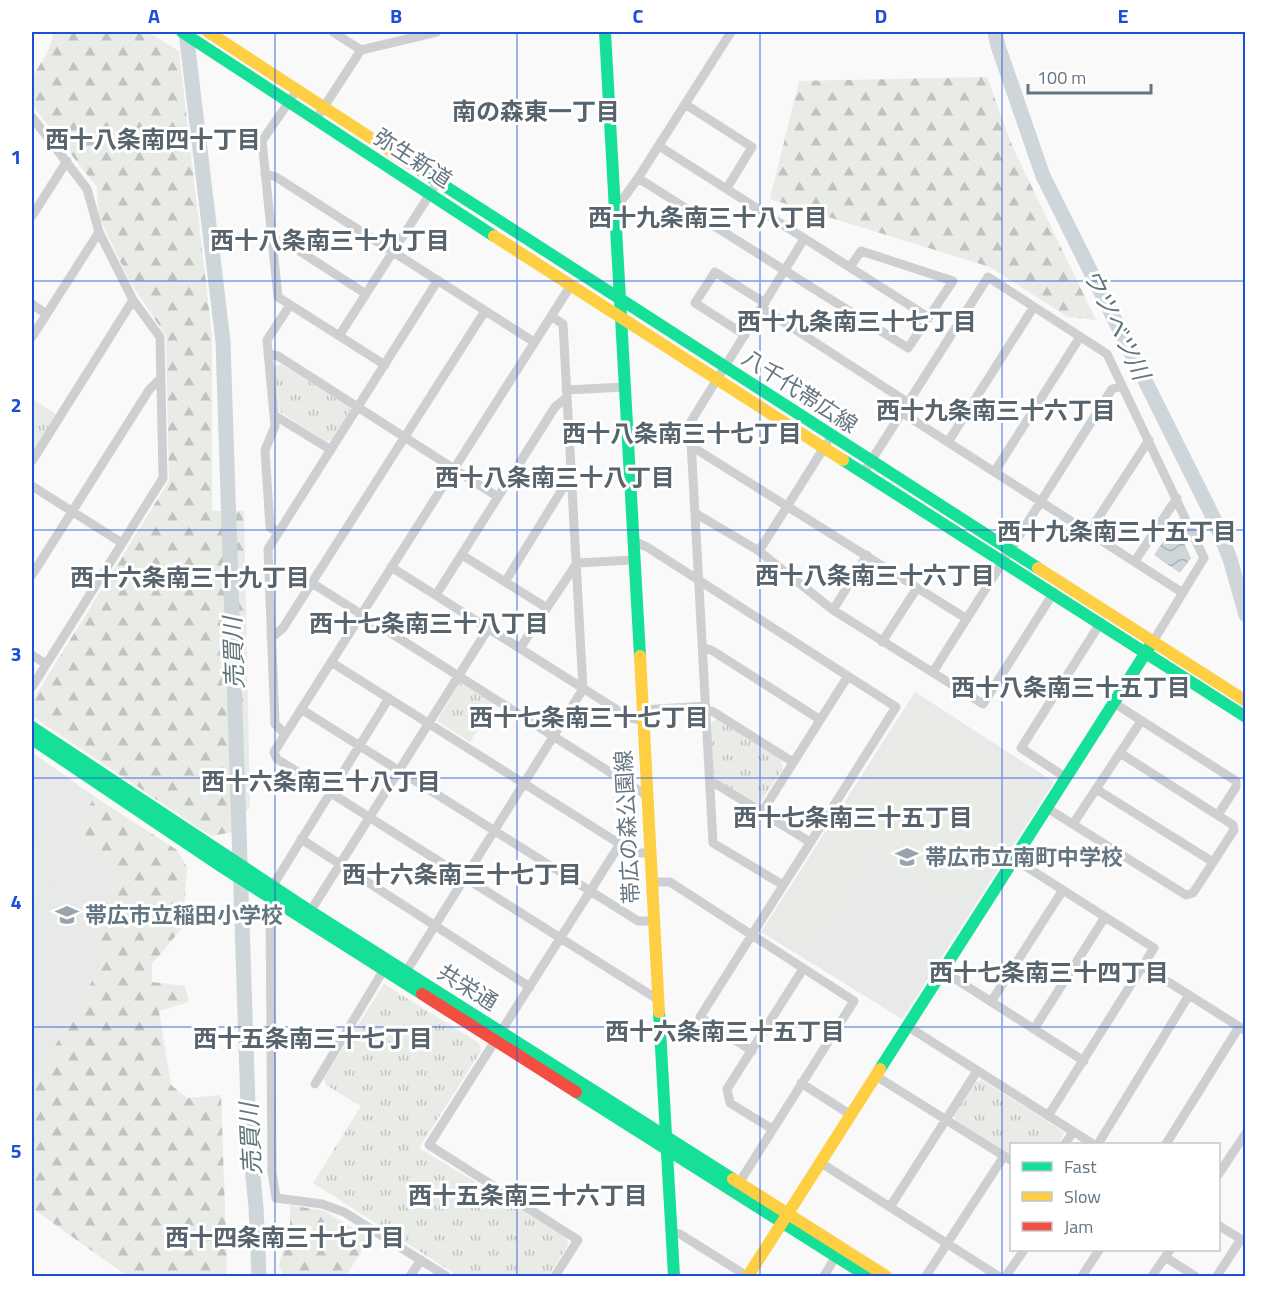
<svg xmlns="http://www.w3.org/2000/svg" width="1277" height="1308" viewBox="0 0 1277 1308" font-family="'Titillium Web','Noto Sans JP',sans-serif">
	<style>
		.built { fill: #e8e9e9 }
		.forest { fill: url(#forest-firs) }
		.park { fill: url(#park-tufts) }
		.garden { fill: #e8ebe6 }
		.water { fill: url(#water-waves) }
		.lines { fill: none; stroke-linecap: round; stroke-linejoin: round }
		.river { stroke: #ced6d9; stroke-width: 15 }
		.street { stroke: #cecfd0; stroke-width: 9 }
		.fast { stroke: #16e098; stroke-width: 12 }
		.slow { stroke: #ffcf43; stroke-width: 12 }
		.jam { stroke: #f24e42; stroke-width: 12 }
		.grid { fill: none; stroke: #1d4ed8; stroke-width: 1.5; stroke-opacity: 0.55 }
		.labels { text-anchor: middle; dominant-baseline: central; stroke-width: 6; stroke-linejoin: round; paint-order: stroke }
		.street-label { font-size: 22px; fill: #657683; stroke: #fff }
		.poi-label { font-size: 22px; font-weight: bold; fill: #657683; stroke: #fff; text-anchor: start }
		.neighbourhood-label { font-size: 24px; font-weight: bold; fill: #57646e; stroke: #fff }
		.water-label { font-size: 24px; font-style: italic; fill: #60757c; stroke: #fff }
		.neatline { fill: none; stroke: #1d4ed8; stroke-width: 2 }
		.grid-label { font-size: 20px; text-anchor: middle; font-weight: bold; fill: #1d4ed8 }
	</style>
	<defs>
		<pattern id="forest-firs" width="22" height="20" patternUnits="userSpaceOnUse" patternTransform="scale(1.5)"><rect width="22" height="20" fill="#e8ebe6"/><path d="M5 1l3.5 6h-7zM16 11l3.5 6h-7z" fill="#c0c3c0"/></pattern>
		<pattern id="park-tufts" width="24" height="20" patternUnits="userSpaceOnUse" patternTransform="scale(1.5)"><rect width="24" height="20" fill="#e8ebe6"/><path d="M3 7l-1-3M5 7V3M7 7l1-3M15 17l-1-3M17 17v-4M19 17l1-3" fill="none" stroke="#c0c3c0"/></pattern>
		<pattern id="water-waves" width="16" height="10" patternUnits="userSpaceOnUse" patternTransform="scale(1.5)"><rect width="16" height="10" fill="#ced6d9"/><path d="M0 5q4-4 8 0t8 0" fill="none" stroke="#abb2b5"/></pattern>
	</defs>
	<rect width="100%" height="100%" fill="#f9f9f9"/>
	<!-- built -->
	<path class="built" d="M 915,692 L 1054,782 L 902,1019 L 761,932 Z
		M 32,752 L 95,797 L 71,835 L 113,879 L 93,951 L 103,962 L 35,1081 L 32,1082 Z"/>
	<!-- forest -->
	<path class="forest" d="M 53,32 L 148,32 L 179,51 L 212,335 L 212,511 L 244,511 L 250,808 L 233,818 L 233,832 L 211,836 L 32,716 L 32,701 L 169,481 L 166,336 L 130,282 L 99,217 L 97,187 L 35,109 C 21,70 51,64 53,32 Z
		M 987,77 L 1013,148 L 1096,320 L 1068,317 L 990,267 L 770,199 L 799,81 Z
		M 95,797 L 177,850 L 187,867 L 183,927 L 152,964 L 152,982 L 185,986 L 189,1002 L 159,1011 L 171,1085 L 187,1098 L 221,1095 L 227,1268 L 225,1276 L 127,1276 L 32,1208 L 32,1082 L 35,1081 L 103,962 L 93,951 L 113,879 L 70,835 Z
		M 290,1205 L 324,1211 L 370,1238 L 346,1276 L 283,1276 L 279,1265 L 283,1250 L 309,1249 L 312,1226 L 290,1225 Z"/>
	<!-- park -->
	<path class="park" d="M 281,364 L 351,408 L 333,439 L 326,442 L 279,411 L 273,368 Z
		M 32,399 L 56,414 L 32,453 Z
		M 460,683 L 494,703 L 470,742 L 437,721 Z
		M 717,719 L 781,760 L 783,768 L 759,805 L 714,779 L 711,723 Z
		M 384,984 L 479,1043 L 481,1051 L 419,1148 L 567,1237 L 568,1245 L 549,1276 L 458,1276 L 313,1183 L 361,1106 L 326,1085 L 324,1078 Z
		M 982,1080 L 1064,1132 L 1060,1144 L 1012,1144 L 1011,1157 L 955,1120 L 954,1115 L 974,1082 Z"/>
	<!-- garden -->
	<path class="garden" d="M 916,703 L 1033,775 L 1036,792 L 961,906 L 840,834 L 836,824 Z
		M 830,834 L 871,861 L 808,956 L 767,929 Z
		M 32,841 L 60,861 L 32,908 Z"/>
	<!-- water -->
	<path class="water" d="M 1175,524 L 1191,558 L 1180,573 L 1154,555 Z"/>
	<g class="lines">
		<!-- river -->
		<path class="river" d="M 186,32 L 223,342 L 249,1136 L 256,1207 L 259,1276
			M 995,32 L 998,46 L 1043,176 L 1214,519 L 1230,559 L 1246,615"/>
		<!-- street -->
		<path class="street" d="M 333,32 L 361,50
			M 297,90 L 262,141 L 278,297 L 385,365
			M 685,104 L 752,147 L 727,188
			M 32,117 L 87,189 L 99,232 L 133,300 L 160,337 L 163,478 L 32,687
			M 316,119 L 361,50 L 437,32
			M 659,146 L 928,317
			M 265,174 L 276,177 L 534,342
			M 638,178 L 908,348 L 953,281 L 861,251 L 850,267
			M 615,210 L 638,178 L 731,32
			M 32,216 L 67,161
			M 272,241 L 284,241 L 366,294
			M 571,285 L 274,752 L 277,759 L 657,999
			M 32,304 L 46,314
			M 762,308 L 907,402
			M 745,335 L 695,303 L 715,272 L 765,303
			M 339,336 L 437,183
			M 32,337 L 99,232
			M 268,354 L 278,356 L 498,497
			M 566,390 L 625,387
			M 901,412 L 1183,593
			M 274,415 L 331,450
			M 948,442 L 1033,308
			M 691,446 L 967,619
			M 32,461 L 133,300
			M 995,471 L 1080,337
			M 864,472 L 988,277 L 1107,354 L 1204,558 L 1154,640
			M 32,486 L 122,543
			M 695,513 L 759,551 L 833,610 L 983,704 L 1054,592
			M 277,532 L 270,527 L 265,450 L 275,426 L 267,340 L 290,305
			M 1089,532 L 1149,440
			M 633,541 L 647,547 L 896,707 L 700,1017 L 752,1051
			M 759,551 L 827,443
			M 462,555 L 547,608
			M 1135,561 L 1177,498
			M 391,567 L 630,718 L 642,720
			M 32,575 L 149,390 L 160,379
			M 505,582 L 563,488 L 572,485
			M 312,583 L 646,795
			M 436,595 L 555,407 L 566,398
			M 833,610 L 867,555
			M 271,638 L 283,628 L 485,311
			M 882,642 L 917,588
			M 702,647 L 713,651 L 819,719
			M 520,648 L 577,563 L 633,560
			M 32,655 L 46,664
			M 331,662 L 620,844 L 636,853 L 650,853
			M 933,672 L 1112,389 L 1122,386
			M 389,698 L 272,887 L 270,905 L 272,1172 L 276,1198 L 322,1204 L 344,1212 L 446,1276
			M 1114,703 L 1236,781 L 1236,787 L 1218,815
			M 301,709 L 638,921 L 653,921
			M 642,710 L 706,706
			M 706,711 L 712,711 L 793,762
			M 285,734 L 275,724 L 268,549 L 438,280
			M 1065,777 L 1021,748 L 1101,622
			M 710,783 L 716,784 L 810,842
			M 1096,789 L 1213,862
			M 1047,808 L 1186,895 L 1193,893 L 1234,830 L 1233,825 L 1120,753
			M 762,812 L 848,676
			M 1073,824 L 1141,721
			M 301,839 L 530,987
			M 1014,859 L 1154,948 L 1048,1116
			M 651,882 L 670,882 L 854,1001 L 739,1183
			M 783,885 L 713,843 L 690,423 L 804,239
			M 308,915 L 488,629
			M 1143,966 L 1246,1031
			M 943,971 L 1084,1061
			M 404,975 L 583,689 L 563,324 L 551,316
			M 991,1002 L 1063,890
			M 907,1026 L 1093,1144
			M 1034,1029 L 1105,917
			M 876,1076 L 1012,1161
			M 801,1083 L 851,1115
			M 315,1084 L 386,966
			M 772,1129 L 730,1103 L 727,1089 L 803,969
			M 1065,1144 L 1073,1132
			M 1098,1144 L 1189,995
			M 1166,1144 L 1239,1027
			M 821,1163 L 998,1276
			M 1218,1175 L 1246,1133
			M 890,1207 L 977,1071
			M 1218,1225 L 1244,1241
			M 672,1233 L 680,1234 L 747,1276
			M 1165,1257 L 1195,1276
			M 410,1276 L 421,1260
			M 555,1276 L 578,1240 L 429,1145 L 620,844
			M 824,1276 L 836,1256
			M 926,1276 L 1004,1156
			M 1006,1276 L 1024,1250
			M 1082,1276 L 1099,1250
			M 1152,1276 L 1170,1250
			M 1217,1276 L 1241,1239"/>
		<!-- fast -->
		<path class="fast" d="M 182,32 L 494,236
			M 605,32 L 640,656
			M 420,170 L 1038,568
			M 843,460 L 1246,717
			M 32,727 L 310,911 L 733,1179
			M 32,739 L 222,867 L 422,994
			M 659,1012 L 674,1276
			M 880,1069 L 1150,646
			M 576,1092 L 867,1276"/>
		<!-- slow -->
		<path class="slow" d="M 208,32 L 420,170
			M 494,236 L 843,460
			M 1038,568 L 1246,701
			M 640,656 L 659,1012
			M 733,1179 L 886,1276
			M 748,1276 L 880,1069"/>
		<!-- jam -->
		<path class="jam" d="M 422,994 L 576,1092"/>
	</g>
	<!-- grid -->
	<path class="grid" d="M 275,32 L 275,1276M 517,32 L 517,1276M 760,32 L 760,1276M 1002,32 L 1002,1276M 32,281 L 1246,281M 32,530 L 1246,530M 32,778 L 1246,778M 32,1027 L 1246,1027"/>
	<!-- icons -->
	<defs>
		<g id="school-bare" transform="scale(1.8)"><path d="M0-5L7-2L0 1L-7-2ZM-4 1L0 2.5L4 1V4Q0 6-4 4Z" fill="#99a4ac" stroke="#fff" stroke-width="2.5" paint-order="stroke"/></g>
	</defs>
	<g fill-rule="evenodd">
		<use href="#school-bare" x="907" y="857"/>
		<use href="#school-bare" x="67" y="915"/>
	</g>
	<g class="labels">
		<!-- street labels -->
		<g class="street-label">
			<text transform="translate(413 158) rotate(33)">弥生新道</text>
			<text transform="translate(800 391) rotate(33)">八千代帯広線</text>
			<text transform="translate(627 827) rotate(-93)">帯広の森公園線</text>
			<text transform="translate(468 987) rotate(32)">共栄通</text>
		</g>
		<!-- poi labels -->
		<g class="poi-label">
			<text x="925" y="857">帯広市立南町中学校</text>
			<text x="85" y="915">帯広市立稲田小学校</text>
		</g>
		<!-- neighbourhood labels -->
		<g class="neighbourhood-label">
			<text x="536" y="111">南の森東一丁目</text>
			<text x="153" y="139">西十八条南四十丁目</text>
			<text x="708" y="217">西十九条南三十八丁目</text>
			<text x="330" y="240">西十八条南三十九丁目</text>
			<text x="857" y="321">西十九条南三十七丁目</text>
			<text x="996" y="410">西十九条南三十六丁目</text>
			<text x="682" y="433">西十八条南三十七丁目</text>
			<text x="555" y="477">西十八条南三十八丁目</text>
			<text x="1117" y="531">西十九条南三十五丁目</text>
			<text x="875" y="575">西十八条南三十六丁目</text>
			<text x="190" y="577">西十六条南三十九丁目</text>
			<text x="429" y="623">西十七条南三十八丁目</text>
			<text x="1071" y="687">西十八条南三十五丁目</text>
			<text x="589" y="717">西十七条南三十七丁目</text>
			<text x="321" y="781">西十六条南三十八丁目</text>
			<text x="853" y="817">西十七条南三十五丁目</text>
			<text x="462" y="874">西十六条南三十七丁目</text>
			<text x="1049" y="972">西十七条南三十四丁目</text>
			<text x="725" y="1031">西十六条南三十五丁目</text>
			<text x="313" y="1038">西十五条南三十七丁目</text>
			<text x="528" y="1195">西十五条南三十六丁目</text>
			<text x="285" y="1237">西十四条南三十七丁目</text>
		</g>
		<!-- water labels -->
		<g class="water-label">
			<text transform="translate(1117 324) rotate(64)">ウツベツ川</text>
			<text transform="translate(233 653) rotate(-92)">売買川</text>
			<text transform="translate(250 1139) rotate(-93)">売買川</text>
		</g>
	</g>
	<!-- border -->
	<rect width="1277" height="1308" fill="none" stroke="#ffffff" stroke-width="66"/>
	<!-- legend -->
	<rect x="1010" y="1143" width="210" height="108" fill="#ffffff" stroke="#c1c8cd" stroke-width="1.5"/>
	<rect x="1022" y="1162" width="30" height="9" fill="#16e098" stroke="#c1c8cd" stroke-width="1.5"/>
	<text x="1064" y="1173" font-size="18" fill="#657683">Fast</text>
	<rect x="1022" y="1192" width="30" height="9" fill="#ffcf43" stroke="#c1c8cd" stroke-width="1.5"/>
	<text x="1064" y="1203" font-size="18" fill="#657683">Slow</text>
	<rect x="1022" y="1222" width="30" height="9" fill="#f24e42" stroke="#c1c8cd" stroke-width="1.5"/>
	<text x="1064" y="1233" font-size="18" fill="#657683">Jam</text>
	<!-- scale -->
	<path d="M1028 84v9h123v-9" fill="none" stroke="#657683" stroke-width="3"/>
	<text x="1037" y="84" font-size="18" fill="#657683" stroke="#ffffff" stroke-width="4.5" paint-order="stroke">100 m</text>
	<rect x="33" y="33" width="1211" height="1242" class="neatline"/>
	<g class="grid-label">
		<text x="154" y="23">A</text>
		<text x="396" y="23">B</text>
		<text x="638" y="23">C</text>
		<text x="881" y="23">D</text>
		<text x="1123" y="23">E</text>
		<text x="16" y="164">1</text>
		<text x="16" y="412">2</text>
		<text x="16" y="661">3</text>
		<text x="16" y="909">4</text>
		<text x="16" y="1158">5</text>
	</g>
</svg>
